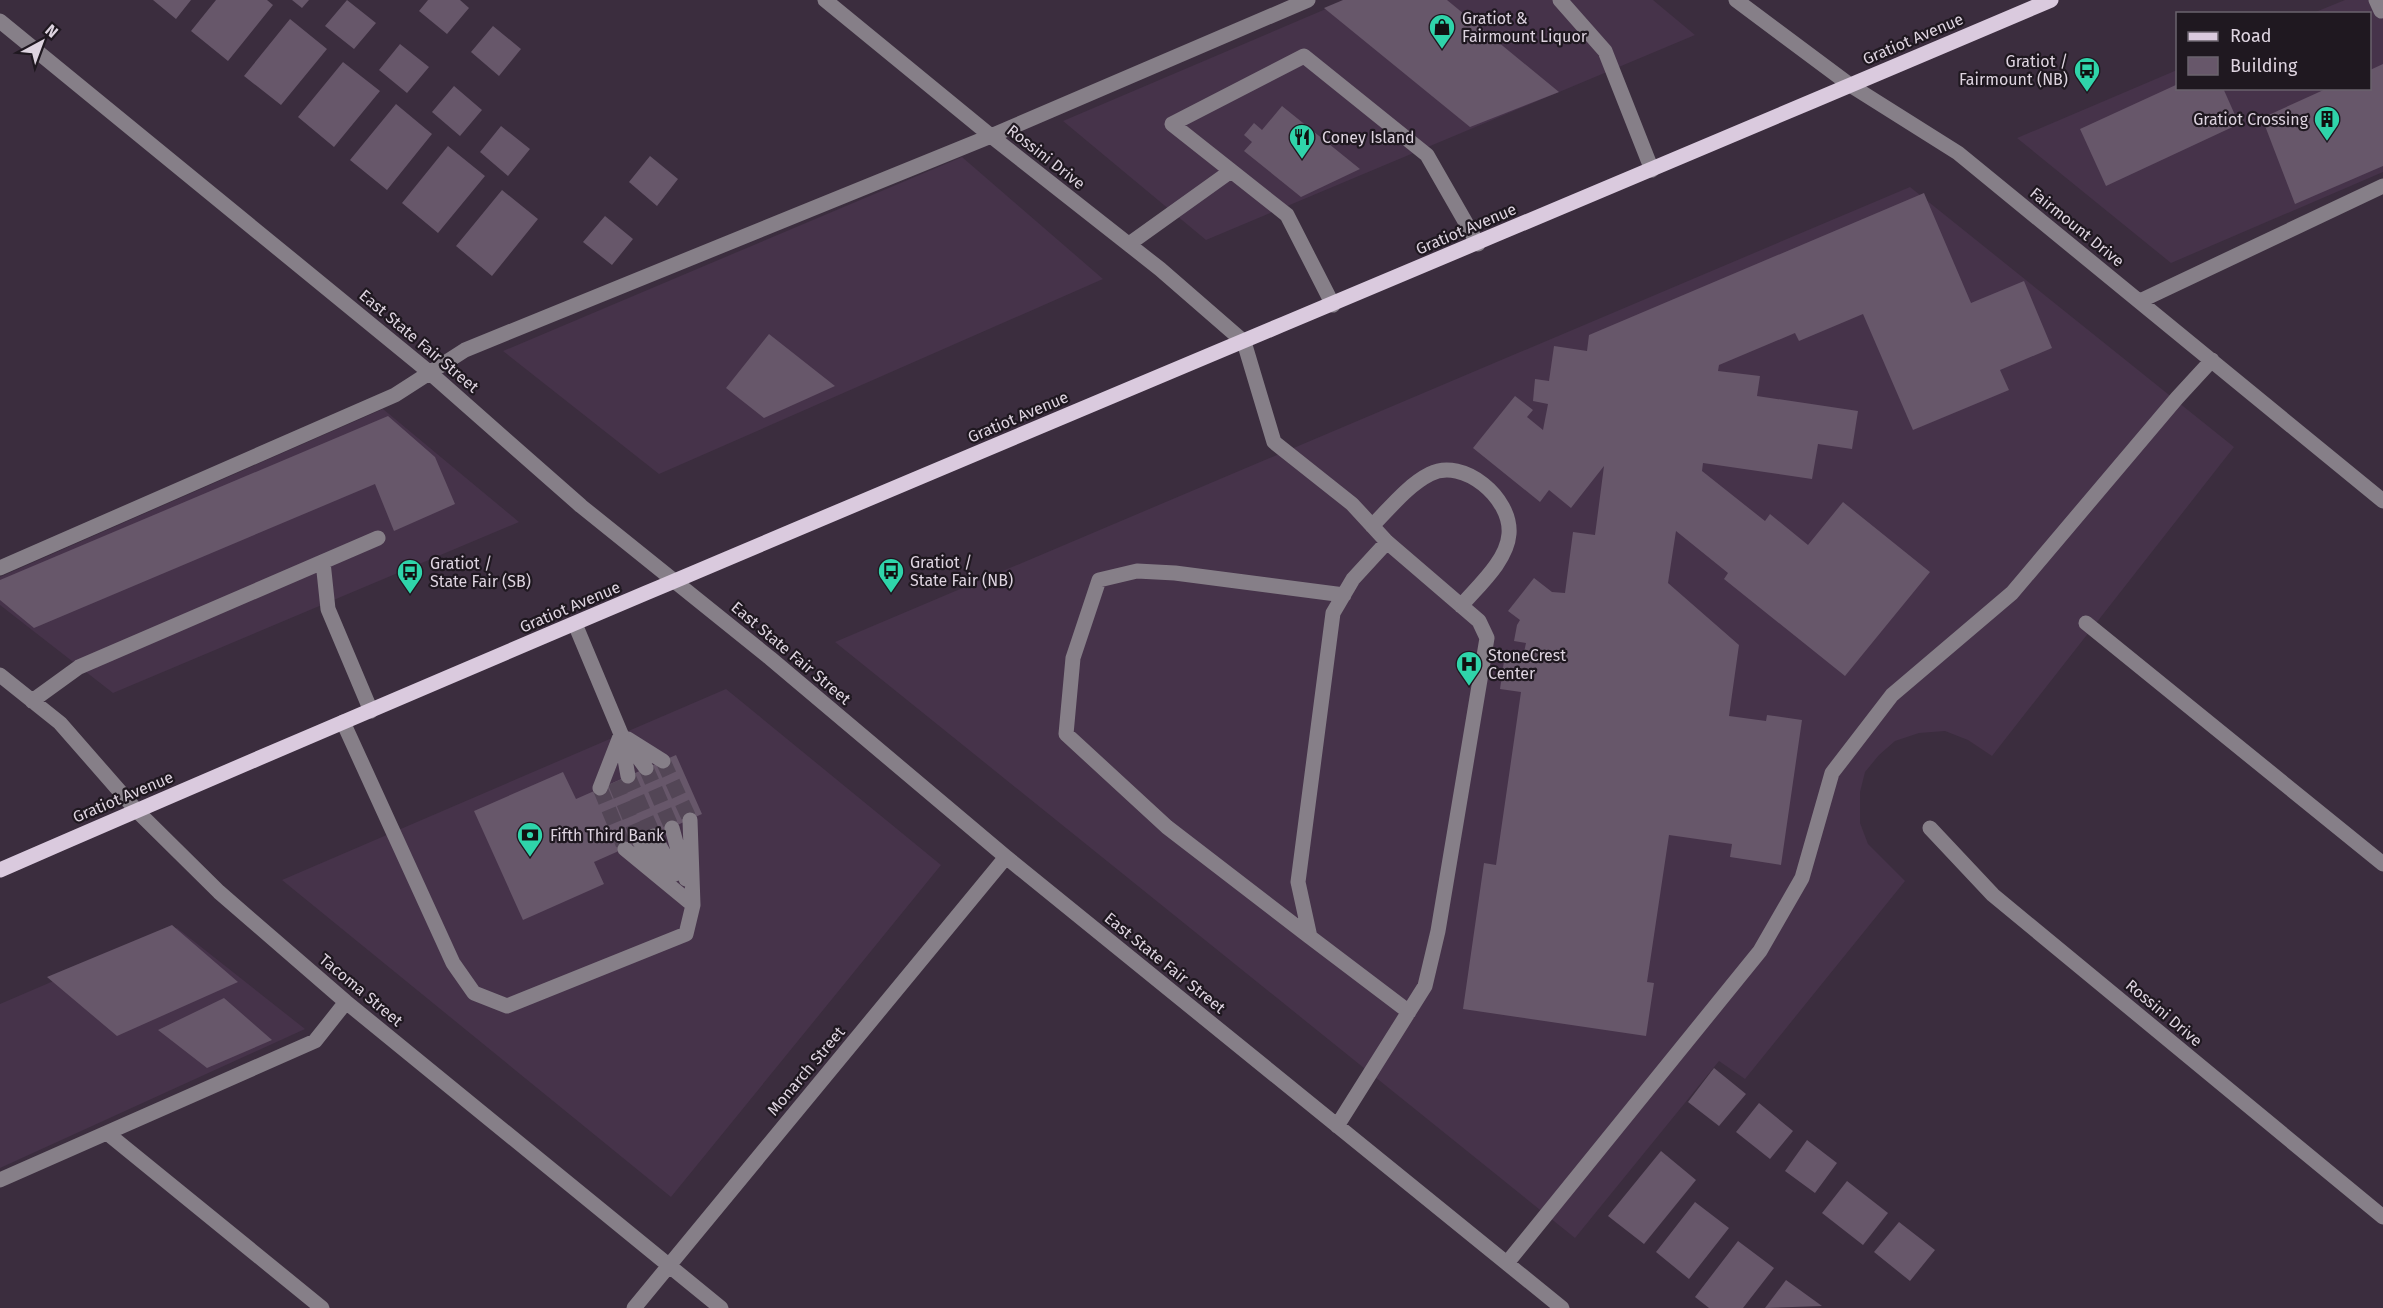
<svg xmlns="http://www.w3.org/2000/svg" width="2383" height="1308" viewBox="0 0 2383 1308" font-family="'Fira Sans',sans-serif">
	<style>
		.built { fill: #46334a }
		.building { fill: #67576a }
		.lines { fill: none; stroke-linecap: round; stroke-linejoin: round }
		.minor-tunnel { stroke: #534656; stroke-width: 15; stroke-dasharray: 15 8; stroke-linecap: butt }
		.minor { stroke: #867f88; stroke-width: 15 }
		.major { stroke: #dacade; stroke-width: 15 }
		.labels { text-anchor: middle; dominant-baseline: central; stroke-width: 4.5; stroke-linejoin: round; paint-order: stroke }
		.poi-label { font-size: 16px; fill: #ded4e0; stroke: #1f1820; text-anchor: start }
		.street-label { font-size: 16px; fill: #ded4e0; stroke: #1f1820 }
	</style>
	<rect width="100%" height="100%" fill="#3b2d3e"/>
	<!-- built -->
	<path class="built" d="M 1347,0 L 1653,0 L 1695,35 L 1206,240 L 1063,121 Z
		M 2345,0 L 2383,0 L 2383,172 L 2171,263 L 2017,138 L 2177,70 L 2178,88 L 2370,88 L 2370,14 L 2313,13 Z
		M 962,157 L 1103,279 L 659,474 L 503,351 Z
		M 1910,187 L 2234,447 L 1992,756 L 1968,740 L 1945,731 L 1919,733 L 1895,741 L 1879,755 L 1865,772 L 1860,792 L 1860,823 L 1868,844 L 1905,881 L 1745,1079 L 1719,1061 L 1575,1238 L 835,642 Z
		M 383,409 L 519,522 L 113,693 L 0,605 L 0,577 Z
		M 726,689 L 941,865 L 671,1197 L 282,880 Z
		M 177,928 L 305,1029 L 0,1168 L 0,1004 Z"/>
	<!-- building -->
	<path class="building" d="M 153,0 L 191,0 L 176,19 Z
		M 216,0 L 267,0 L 273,5 L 228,61 L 191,31 Z
		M 292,0 L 309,0 L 302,8 Z
		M 347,0 L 376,23 L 354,49 L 325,26 Z
		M 428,0 L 460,0 L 469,8 L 447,34 L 419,11 Z
		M 1343,0 L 1447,0 L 1559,92 L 1470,127 L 1324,8 Z
		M 290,19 L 327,49 L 281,105 L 244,76 Z
		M 493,26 L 521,49 L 499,76 L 471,52 Z
		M 400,44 L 429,67 L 407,93 L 379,70 Z
		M 343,62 L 380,91 L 334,147 L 298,117 Z
		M 2383,64 L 2383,166 L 2295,204 L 2262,118 L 2328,88 L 2370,88 L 2370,70 Z
		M 2178,84 L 2178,88 L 2223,88 L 2239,124 L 2106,186 L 2080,129 Z
		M 454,86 L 482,110 L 460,136 L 432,112 Z
		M 396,104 L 432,134 L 387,190 L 350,160 Z
		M 1282,106 L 1360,169 L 1301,197 L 1244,151 L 1252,142 L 1244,135 L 1254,123 L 1262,130 Z
		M 501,126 L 530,149 L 508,176 L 480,152 Z
		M 448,146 L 485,176 L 438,233 L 402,203 Z
		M 650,156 L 678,179 L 657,206 L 629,182 Z
		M 502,190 L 538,219 L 492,276 L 456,246 Z
		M 1924,193 L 1971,303 L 2024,281 L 2052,348 L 2000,370 L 2009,390 L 1913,430 L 1863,314 L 1799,341 L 1795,333 L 1719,365 L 1718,371 L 1760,376 L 1757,396 L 1858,411 L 1852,449 L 1818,444 L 1812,479 L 1703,463 L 1702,471 L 1765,521 L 1770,514 L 1808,545 L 1843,502 L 1930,572 L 1845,676 L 1724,579 L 1728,573 L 1676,531 L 1668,583 L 1739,645 L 1729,716 L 1766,721 L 1767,715 L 1802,720 L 1781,865 L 1730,857 L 1732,844 L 1669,835 L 1647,982 L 1654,983 L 1646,1036 L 1463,1009 L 1484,863 L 1496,865 L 1521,692 L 1500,689 L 1505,654 L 1523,657 L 1526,643 L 1514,641 L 1517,625 L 1520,620 L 1508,611 L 1534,578 L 1552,592 L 1565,593 L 1573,532 L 1595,535 L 1604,466 L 1571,508 L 1549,490 L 1540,502 L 1473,448 L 1515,396 L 1533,410 L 1527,417 L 1543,430 L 1548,404 L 1533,401 L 1535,379 L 1549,381 L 1554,346 L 1587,351 L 1589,335 Z
		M 605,216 L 633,239 L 612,265 L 583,242 Z
		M 769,334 L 835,386 L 764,418 L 726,388 Z
		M 388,416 L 435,457 L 455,504 L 394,531 L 375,484 L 34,628 L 0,600 L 0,580 Z
		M 676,755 L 702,814 L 594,862 L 604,884 L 523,920 L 474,811 L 563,772 L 576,799 Z
		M 172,925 L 238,982 L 117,1036 L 47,977 Z
		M 224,998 L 272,1040 L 207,1068 L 158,1030 Z
		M 1714,1068 L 1746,1094 L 1719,1126 L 1688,1102 Z
		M 1759,1103 L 1793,1131 L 1770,1159 L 1736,1132 Z
		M 1807,1140 L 1837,1163 L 1815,1193 L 1785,1171 Z
		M 1661,1151 L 1696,1180 L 1644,1244 L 1608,1216 Z
		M 1847,1181 L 1888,1213 L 1863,1245 L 1822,1213 Z
		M 1695,1202 L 1729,1228 L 1689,1279 L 1656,1252 Z
		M 1899,1222 L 1935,1250 L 1910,1281 L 1874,1252 Z
		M 1738,1241 L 1774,1268 L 1743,1308 L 1709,1308 L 1695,1297 Z
		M 1786,1280 L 1822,1306 L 1765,1308 Z"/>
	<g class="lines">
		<!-- minor-tunnel -->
		<path class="minor-tunnel" d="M 663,761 L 690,820
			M 646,768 L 672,828
			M 628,776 L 654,836
			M 615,782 L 640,842
			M 600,788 L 625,849"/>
		<!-- minor -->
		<path class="minor" d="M 825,0 L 991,136 L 1160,269 L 1244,342 L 1274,442 L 1352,504 L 1387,542 L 1479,621 L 1487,638 L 1438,931 L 1425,986 L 1337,1126
			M 1560,0 L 1605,51 L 1652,170
			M 1736,0 L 1850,85 L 1958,153 L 2383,501
			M 2376,0 L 2381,11 L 2383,10
			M 0,21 L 429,372 L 581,506 L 770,658 L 1006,857 L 1562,1308
			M 1129,244 L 1231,171
			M 2140,301 L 2383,186
			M 1333,305 L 1287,215 L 1172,124 L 1304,56 L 1427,155 L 1478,244
			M 1372,526 C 1390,508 1408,485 1430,474 C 1463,457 1512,498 1509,534 C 1507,561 1478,586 1461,606
			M 1387,542 L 1353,579 L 1333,613 L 1298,882 L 1310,937 L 1409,1012
			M 323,562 L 328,609 L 371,711
			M 0,568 L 395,395 L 465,350 L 991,136 L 1308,0
			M 2086,623 L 2383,864
			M 575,624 L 621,734 L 646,768
			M 0,675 L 60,723 L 137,811 L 219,892 L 346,1002 L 721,1308
			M 32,701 L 79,667 L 378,538
			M 343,722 L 453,963 L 474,993 L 507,1006 L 686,934 L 693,905 L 690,820
			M 621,737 L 628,776
			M 628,739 L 663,761
			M 600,788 L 621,734
			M 672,828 L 686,879
			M 1930,828 L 1993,895 L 2383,1217
			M 654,836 L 675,874
			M 640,842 L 668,875
			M 625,849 L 693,905
			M 1310,937 L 1167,827 L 1066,734 L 1073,658 L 1099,580 L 1137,571 L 1175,573 L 1344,595
			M 107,1133 L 322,1308
			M 0,1180 L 315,1041 L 346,1002
			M 1507,1263 L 1760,951 L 1802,878 L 1832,773 L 1892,695 L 2012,593 L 2177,398 L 2212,360
			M 634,1308 L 1006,857"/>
		<!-- major -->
		<path class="major" d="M 0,870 C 681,574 1367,291 2051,0"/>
	</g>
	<!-- icons -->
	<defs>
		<g id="shop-pin" transform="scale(1.35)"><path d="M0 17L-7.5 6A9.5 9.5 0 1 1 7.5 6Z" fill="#2fd4aa" stroke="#1f1820"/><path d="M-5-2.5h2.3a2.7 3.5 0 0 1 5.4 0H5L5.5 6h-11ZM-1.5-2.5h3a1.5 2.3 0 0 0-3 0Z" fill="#111"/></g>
		<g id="bus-pin" transform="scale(1.35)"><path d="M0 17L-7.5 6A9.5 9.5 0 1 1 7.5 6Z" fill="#2fd4aa" stroke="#1f1820"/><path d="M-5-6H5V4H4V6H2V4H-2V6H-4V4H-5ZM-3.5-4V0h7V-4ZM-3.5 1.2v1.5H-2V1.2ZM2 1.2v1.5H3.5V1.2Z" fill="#111"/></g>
		<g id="building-pin" transform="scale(1.35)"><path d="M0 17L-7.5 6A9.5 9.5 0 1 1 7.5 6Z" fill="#2fd4aa" stroke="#1f1820"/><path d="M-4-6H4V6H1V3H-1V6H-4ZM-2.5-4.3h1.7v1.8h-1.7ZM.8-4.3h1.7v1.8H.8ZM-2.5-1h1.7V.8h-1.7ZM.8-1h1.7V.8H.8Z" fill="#111"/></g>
		<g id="restaurant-pin" transform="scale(1.35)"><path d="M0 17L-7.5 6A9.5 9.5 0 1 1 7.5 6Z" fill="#2fd4aa" stroke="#1f1820"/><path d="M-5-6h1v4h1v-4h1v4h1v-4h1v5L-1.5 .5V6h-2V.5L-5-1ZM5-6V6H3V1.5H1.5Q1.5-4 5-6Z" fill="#111"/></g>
		<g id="hospital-pin" transform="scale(1.35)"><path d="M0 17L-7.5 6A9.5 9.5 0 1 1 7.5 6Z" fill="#2fd4aa" stroke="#1f1820"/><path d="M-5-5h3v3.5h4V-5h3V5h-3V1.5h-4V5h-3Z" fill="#111"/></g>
		<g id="bank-pin" transform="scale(1.35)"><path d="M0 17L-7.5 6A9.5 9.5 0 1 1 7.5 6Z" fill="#2fd4aa" stroke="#1f1820"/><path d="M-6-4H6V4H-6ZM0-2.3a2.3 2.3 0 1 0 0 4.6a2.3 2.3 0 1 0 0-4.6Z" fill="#111"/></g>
	</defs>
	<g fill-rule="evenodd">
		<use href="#shop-pin" x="1442" y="27"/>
		<use href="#bus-pin" x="2087" y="70"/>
		<use href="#building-pin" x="2327" y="119"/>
		<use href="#restaurant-pin" x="1302" y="137"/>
		<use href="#bus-pin" x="891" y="571"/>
		<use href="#bus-pin" x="410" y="572"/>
		<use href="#hospital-pin" x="1469" y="664"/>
		<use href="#bank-pin" x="530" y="835"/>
	</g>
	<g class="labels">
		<!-- poi labels -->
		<g class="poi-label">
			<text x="1462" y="18">Gratiot &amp;<tspan x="1462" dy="18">Fairmount Liquor</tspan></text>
			<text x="2068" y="61" text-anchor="end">Gratiot /<tspan x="2068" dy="18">Fairmount (NB)</tspan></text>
			<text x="2308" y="119" text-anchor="end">Gratiot Crossing</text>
			<text x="1322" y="137">Coney Island</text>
			<text x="910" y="562">Gratiot /<tspan x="910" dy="18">State Fair (NB)</tspan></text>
			<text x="430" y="563">Gratiot /<tspan x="430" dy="18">State Fair (SB)</tspan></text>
			<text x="1488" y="655">StoneCrest<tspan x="1488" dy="18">Center</tspan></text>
			<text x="550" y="835">Fifth Third Bank</text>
		</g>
		<!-- street labels -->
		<g class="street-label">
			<text transform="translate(1913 39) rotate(-23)">Gratiot Avenue</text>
			<text transform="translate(1046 157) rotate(38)">Rossini Drive</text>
			<text transform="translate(2077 227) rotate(39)">Fairmount Drive</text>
			<text transform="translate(1466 229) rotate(-23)">Gratiot Avenue</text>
			<text transform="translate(419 341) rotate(40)">East State Fair Street</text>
			<text transform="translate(1018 417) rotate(-23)">Gratiot Avenue</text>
			<text transform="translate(570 607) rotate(-23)">Gratiot Avenue</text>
			<text transform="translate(791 653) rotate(40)">East State Fair Street</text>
			<text transform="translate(123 797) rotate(-23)">Gratiot Avenue</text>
			<text transform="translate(1165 963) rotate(39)">East State Fair Street</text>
			<text transform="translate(361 990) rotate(40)">Tacoma Street</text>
			<text transform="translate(2164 1013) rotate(40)">Rossini Drive</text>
			<text transform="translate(806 1071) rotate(-50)">Monarch Street</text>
		</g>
	</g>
	<!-- legend -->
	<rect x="2176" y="12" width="195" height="78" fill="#1f1820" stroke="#6b636d" stroke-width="1.5"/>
	<rect x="2188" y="32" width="30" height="9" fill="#dacade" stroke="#6b636d" stroke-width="1.5"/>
	<text x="2230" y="42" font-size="18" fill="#ded4e0">Road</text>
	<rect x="2188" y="57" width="30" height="18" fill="#67576a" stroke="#6b636d" stroke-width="1.5"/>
	<text x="2230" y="72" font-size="18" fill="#ded4e0">Building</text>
	<!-- north arrow -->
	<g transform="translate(42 42) rotate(41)" stroke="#1f1820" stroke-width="4.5" paint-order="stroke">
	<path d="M0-4.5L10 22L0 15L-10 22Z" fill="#ded4e0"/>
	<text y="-9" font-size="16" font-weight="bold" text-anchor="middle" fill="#ded4e0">N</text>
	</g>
</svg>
